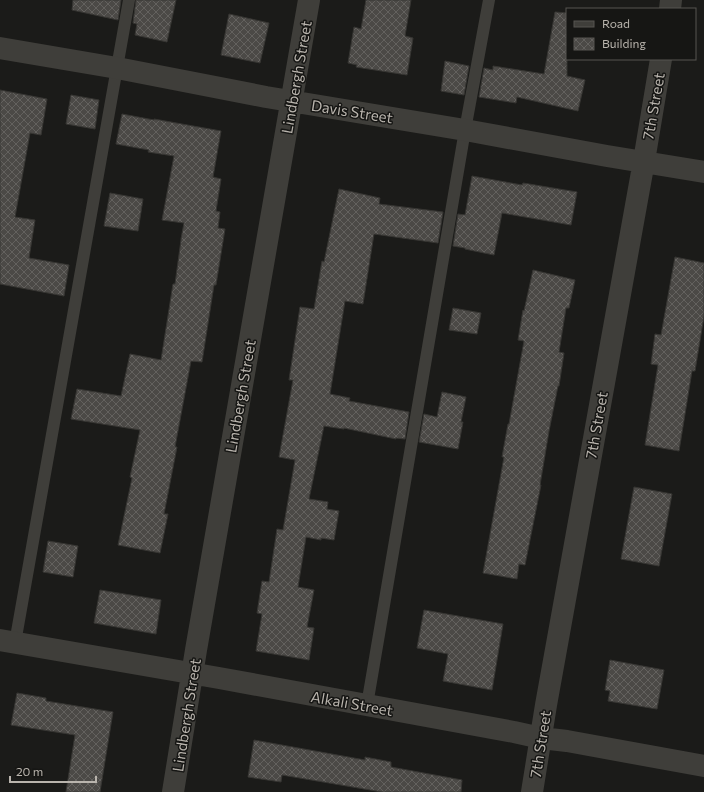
<svg xmlns="http://www.w3.org/2000/svg" width="704" height="792" viewBox="0 0 704 792" font-family="Commissioner,sans-serif">
	<style>
		.building { fill: url(#building-cross-hatch); stroke: #373633 }
		.lines { fill: none; stroke-linecap: round; stroke-linejoin: round }
		.lane { stroke: #3f3e3a; stroke-width: 12 }
		.street { stroke: #3f3e3a; stroke-width: 22 }
		.labels { text-anchor: middle; dominant-baseline: central; stroke-width: 3; stroke-linejoin: round; paint-order: stroke }
		.street-label { font-size: 15px; fill: #b9b4ad; stroke: #161614 }
	</style>
	<defs>
		<pattern id="building-cross-hatch" width="8" height="8" patternUnits="userSpaceOnUse"><rect width="8" height="8" fill="#4b4946"/><path d="M0 0l8 8M0 8l8-8" fill="none" stroke="#63615e"/></pattern>
	</defs>
	<rect width="100%" height="100%" fill="#1b1b19"/>
	<!-- building -->
	<path class="building" d="M 73,0 L 121,0 L 118,20 L 72,10 Z
		M 136,0 L 176,0 L 167,42 L 135,35 L 137,24 L 133,23 Z
		M 366,0 L 411,0 L 405,36 L 413,38 L 407,75 L 356,67 L 357,65 L 348,63 L 354,27 L 361,29 Z
		M 555,12 L 567,13 L 567,76 L 585,80 L 578,111 L 517,97 L 516,103 L 479,97 L 484,68 L 493,70 L 493,66 L 544,74 Z
		M 229,14 L 269,23 L 260,63 L 221,55 Z
		M 445,61 L 469,66 L 464,95 L 441,91 Z
		M 0,90 L 47,99 L 41,135 L 30,133 L 15,217 L 35,220 L 29,258 L 69,265 L 64,296 L 0,284 Z
		M 71,95 L 99,100 L 95,129 L 66,124 Z
		M 122,114 L 154,120 L 154,119 L 221,131 L 213,177 L 221,179 L 216,211 L 220,212 L 218,228 L 225,229 L 216,285 L 214,285 L 202,362 L 191,361 L 175,447 L 177,447 L 164,514 L 168,514 L 160,553 L 118,545 L 132,478 L 130,477 L 140,430 L 71,419 L 77,389 L 121,396 L 130,354 L 161,360 L 173,284 L 175,284 L 181,240 L 181,239 L 184,223 L 162,220 L 174,156 L 148,152 L 149,150 L 116,144 Z
		M 472,176 L 522,185 L 523,183 L 577,192 L 571,225 L 502,213 L 494,255 L 465,249 L 465,248 L 453,246 L 458,214 L 465,215 Z
		M 339,189 L 380,198 L 379,204 L 443,212 L 438,243 L 374,234 L 363,304 L 345,301 L 330,394 L 350,398 L 349,401 L 409,412 L 405,439 L 396,438 L 396,439 L 344,428 L 344,429 L 324,426 L 309,499 L 328,502 L 327,509 L 339,511 L 334,540 L 321,538 L 321,540 L 306,537 L 298,587 L 314,590 L 307,627 L 314,628 L 309,660 L 256,651 L 262,614 L 257,613 L 262,581 L 269,582 L 277,529 L 283,530 L 295,460 L 279,457 L 293,380 L 289,380 L 300,307 L 314,309 L 322,261 L 324,262 Z
		M 110,193 L 143,199 L 138,231 L 104,226 Z
		M 675,257 L 704,263 L 704,316 L 695,371 L 692,371 L 679,451 L 645,445 L 658,365 L 651,364 L 655,334 L 661,335 Z
		M 533,270 L 575,280 L 569,308 L 566,308 L 559,352 L 564,353 L 559,386 L 558,386 L 549,431 L 540,485 L 541,485 L 525,565 L 519,564 L 517,579 L 483,573 L 504,457 L 502,457 L 508,424 L 509,424 L 524,341 L 518,340 L 523,310 L 524,311 Z
		M 453,308 L 481,313 L 477,334 L 449,330 Z
		M 442,392 L 466,397 L 461,422 L 463,422 L 458,449 L 419,442 L 424,414 L 437,417 Z
		M 634,487 L 672,494 L 659,566 L 621,559 Z
		M 48,541 L 78,546 L 73,577 L 43,572 Z
		M 100,590 L 161,600 L 156,634 L 94,623 Z
		M 424,610 L 503,624 L 492,690 L 443,681 L 448,654 L 417,648 Z
		M 610,660 L 664,670 L 657,709 L 608,701 L 610,691 L 605,690 Z
		M 17,693 L 46,698 L 46,701 L 113,712 L 100,792 L 66,792 L 75,735 L 11,725 Z
		M 254,740 L 365,760 L 365,757 L 391,762 L 391,767 L 462,780 L 461,792 L 382,792 L 282,775 L 281,782 L 248,777 Z"/>
	<g class="lines">
		<!-- lane -->
		<path class="lane" d="M 15,643 L 129,0
			M 367,705 L 465,130 L 489,0"/>
		<!-- street -->
		<path class="street" d="M 670,9 L 671,0
			M 0,48 L 117,68 L 266,97 L 465,130 L 607,156 L 704,172
			M 0,640 L 219,678 L 514,732 L 541,738 L 567,741 L 704,766
			M 173,792 L 196,650 L 309,0
			M 532,792 L 546,705 L 644,161 L 661,59"/>
	</g>
	<g class="labels">
		<!-- street labels -->
		<g class="street-label">
			<text transform="translate(296 77) rotate(-80)">Lindbergh Street</text>
			<text transform="translate(653 106) rotate(-80)">7th Street</text>
			<text transform="translate(352 111) rotate(9)">Davis Street</text>
			<text transform="translate(240 396) rotate(-80)">Lindbergh Street</text>
			<text transform="translate(596 425) rotate(-80)">7th Street</text>
			<text transform="translate(352 703) rotate(10)">Alkali Street</text>
			<text transform="translate(186 715) rotate(-81)">Lindbergh Street</text>
			<text transform="translate(540 744) rotate(-81)">7th Street</text>
		</g>
	</g>
	<!-- legend -->
	<rect x="566" y="8" width="130" height="52" fill="#161614" stroke="#575551"/>
	<rect x="574" y="21" width="20" height="6" fill="#3f3e3a" stroke="#575551"/>
	<text x="602" y="28" font-size="12" fill="#b9b4ad">Road</text>
	<rect x="574" y="38" width="20" height="12" fill="url(#building-cross-hatch)" stroke="#575551"/>
	<text x="602" y="48" font-size="12" fill="#b9b4ad">Building</text>
	<!-- scale -->
	<path d="M10 776v6h86v-6" fill="none" stroke="#b9b4ad" stroke-width="2"/>
	<text x="16" y="776" font-size="12" fill="#b9b4ad" stroke="#161614" stroke-width="3" paint-order="stroke">20 m</text>
</svg>
